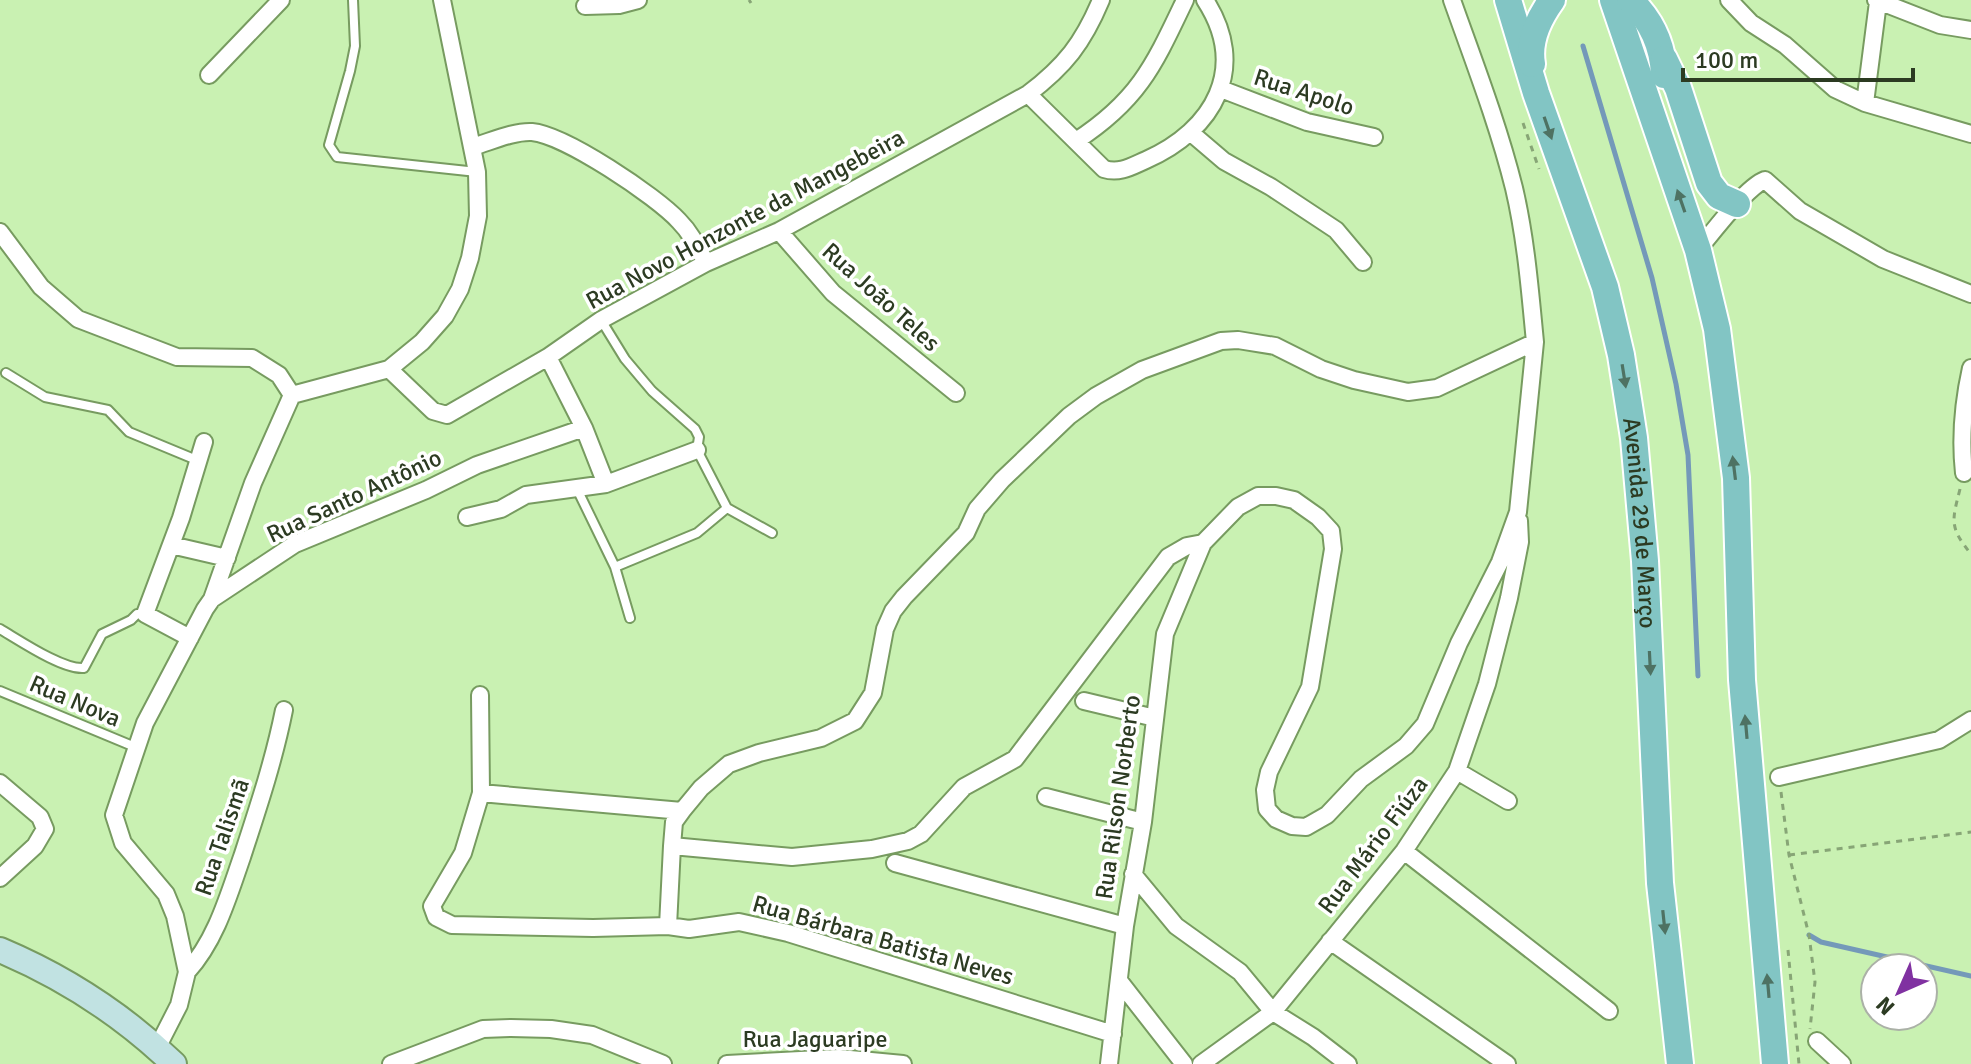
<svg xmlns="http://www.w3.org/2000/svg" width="1971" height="1064" viewBox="0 0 1971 1064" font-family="Signika,sans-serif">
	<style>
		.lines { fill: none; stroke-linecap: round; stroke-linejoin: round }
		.stream { stroke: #7499b9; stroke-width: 5 }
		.lane-casing { stroke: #779b60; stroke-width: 12 }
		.street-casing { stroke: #779b60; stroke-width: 20 }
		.secondary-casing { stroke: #779b60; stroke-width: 28 }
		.primary-casing { stroke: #fff; stroke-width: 30 }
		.path { stroke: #87a576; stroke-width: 3; stroke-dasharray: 6 6; stroke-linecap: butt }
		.lane { stroke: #fff; stroke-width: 8 }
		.street { stroke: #fff; stroke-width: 16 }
		.secondary { stroke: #c1e2e2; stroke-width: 24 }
		.primary { stroke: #82c5c4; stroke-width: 26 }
		.oneway { fill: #4e7263 }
		.labels { text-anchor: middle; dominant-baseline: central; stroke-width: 7; stroke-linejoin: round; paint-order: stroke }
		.street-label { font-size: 24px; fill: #2c3b22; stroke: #fff }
	</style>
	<rect width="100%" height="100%" fill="#c9f1b2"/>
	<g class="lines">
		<!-- stream -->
		<path class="stream" d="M 1583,46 L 1652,278 L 1676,384 L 1688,455 L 1698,676
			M 1809,935 L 1821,942 L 1971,976"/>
		<!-- lane casing -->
		<g class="lane-casing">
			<path id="lane" d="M 353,0 L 355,46 L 350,71 L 329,145 L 337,157 L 477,172
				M 601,320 L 625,359 L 652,391 L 695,429 L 699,437 L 697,450 L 727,508 L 772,533
				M 6,373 L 45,397 L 108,410 L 129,432 L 199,461
				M 577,489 L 615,567 L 630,618
				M 615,567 L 697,533 L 727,508
				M 0,629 C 19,640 63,670 84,668 L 102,634 L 131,620 L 137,614 L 145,614
				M 0,691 L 135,747"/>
		</g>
		<!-- street casing -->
		<g class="street-casing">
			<path id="street" d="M 1452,0 C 1474,62 1498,124 1514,188 C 1526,239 1530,291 1535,342 L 1437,388 L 1408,392 L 1354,380 L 1321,369 L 1275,346 L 1238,340 L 1221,341 L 1142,370 L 1096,396 L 1069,416 L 1002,480 L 977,509 L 966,533 L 904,597 L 893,611 L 885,629 L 873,693 L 855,721 L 821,738 L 759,753 L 729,764 L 701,788 L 682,811 L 674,822 L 672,846 L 792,857 L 872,849 L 908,841 L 921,834 L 964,787 L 1015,759 L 1168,557 L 1187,546 L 1203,543 L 1238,507 L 1258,496 L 1276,496 L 1294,500 L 1318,517 L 1331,531 L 1333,549 L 1310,687 L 1269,772 L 1265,790 L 1267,809 L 1276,819 L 1292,826 L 1306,827 L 1327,815 L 1361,779 L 1406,746 L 1425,724 L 1459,643 L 1500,562 L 1518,512 L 1535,342
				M 1729,0 L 1751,23 L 1785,45 L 1835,89 L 1865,103 L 1971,134
				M 1876,0 L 1940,25 L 1971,30
				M 585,6 L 619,5 L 638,0
				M 209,75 L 281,0
				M 1221,89 L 1307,122 L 1374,137
				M 1028,94 L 1104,169 C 1120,174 1132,166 1146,160 C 1214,130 1249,68 1205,0
				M 1865,103 L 1878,2
				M 1190,132 L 1224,161 L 1271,187 L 1336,230 L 1363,262
				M 1076,141 C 1139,100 1154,65 1185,0
				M 472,147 C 490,142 513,131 532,132 C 565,135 656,196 679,221 C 691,233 698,248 706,263
				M 779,231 L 833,293 L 956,393
				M 0,232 L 41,287 L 78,319 L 177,357 L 252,358 L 279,375 L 292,395 L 389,369 L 422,342 L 445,316 L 460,289 L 470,258 L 478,216 L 477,172 L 442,0
				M 1698,250 C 1712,233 1746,187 1765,180 L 1800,211 L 1883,259 L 1971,294
				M 548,357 L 584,428 L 606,484
				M 389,369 L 433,411 L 447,415 L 548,357 L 601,320 L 706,263 L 779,231 L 1028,94 C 1065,66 1083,43 1101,0
				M 1964,473 C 1960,437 1963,404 1971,368
				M 467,517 L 501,509 L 526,495 L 606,484 L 697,450
				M 171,545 L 227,558
				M 212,599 L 253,483 L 292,395
				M 190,638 L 145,614 L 181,518 L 204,442
				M 480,695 L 481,793 L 463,853 L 432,906 L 436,917 L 452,925 L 593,928 L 668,926
				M 1084,701 L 1155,718
				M 1457,771 L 1508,801
				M 1779,777 L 1939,740 L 1971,720
				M 0,783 L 40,817 L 45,829 L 35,846 L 0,878
				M 481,793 L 682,811
				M 1046,797 L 1143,822
				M 672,846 L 668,926 L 689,929 L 739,922 L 788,933 L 1113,1034
				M 1404,851 L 1609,1011
				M 895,863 L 1125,926
				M 1133,874 L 1176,926 L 1240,972 L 1273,1012 L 1313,1037 L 1348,1064
				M 1330,941 L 1507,1064
				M 187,972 C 216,940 228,897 242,857 C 258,808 274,760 284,710
				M 1120,982 L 1184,1064
				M 1817,1041 L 1842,1064
				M 157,1048 L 179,1005 L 187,972 L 175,916 L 166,894 L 123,843 L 114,815 L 145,723 L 205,609 L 212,599 L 295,544 L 426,490 L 477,465 L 584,428
				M 391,1064 L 483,1029 L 511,1028 L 551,1029 L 592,1035 L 663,1064
				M 727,1064 L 839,1058 L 903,1064
				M 1109,1064 L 1125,926 L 1143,822 L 1165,634 L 1203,543
				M 1201,1064 L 1273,1012 L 1404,851 L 1457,771 L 1487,684 L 1509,598 L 1520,542 L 1519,521"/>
		</g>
		<!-- secondary casing -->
		<g class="secondary-casing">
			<path id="secondary" d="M 0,950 C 64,977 124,1016 174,1064"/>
		</g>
		<!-- primary casing -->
		<g class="primary-casing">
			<g id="primary">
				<path id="s1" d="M 1508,0 L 1536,93 L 1605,287 L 1621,355 L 1634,438 L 1645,561 L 1660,883 L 1680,1064"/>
				<path d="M 1613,0 L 1698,250 L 1717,329 L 1736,478 L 1742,680 L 1775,1064"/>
				<path d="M 1630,0 C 1651,20 1663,46 1664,75"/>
				<path d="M 1664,59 L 1678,88 L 1709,183 L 1719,196 L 1737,204"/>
				<path d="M 1532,64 C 1528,41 1539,18 1552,0"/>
			</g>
		</g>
		<!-- path -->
		<path class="path" d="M 749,0 L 751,3
			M 1523,123 L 1539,169
			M 1960,489 C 1952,521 1949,527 1971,554
			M 1781,792 L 1789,855 L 1809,935 L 1815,982 L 1810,1029
			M 1789,855 L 1971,832
			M 1788,950 L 1799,1064"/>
		<!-- lane -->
		<use href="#lane" class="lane"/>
		<!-- street -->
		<use href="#street" class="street"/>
		<!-- secondary -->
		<use href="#secondary" class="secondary"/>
		<!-- primary -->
		<use href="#primary" class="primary"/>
	</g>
	<!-- one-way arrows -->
	<defs><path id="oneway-solid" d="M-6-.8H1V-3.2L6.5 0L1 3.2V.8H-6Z" transform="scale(2)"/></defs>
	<g class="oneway">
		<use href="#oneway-solid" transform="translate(1548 128) rotate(71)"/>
		<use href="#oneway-solid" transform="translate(1681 201) rotate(-109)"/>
		<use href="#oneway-solid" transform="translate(1624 376) rotate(81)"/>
		<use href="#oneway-solid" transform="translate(1734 468) rotate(-97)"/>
		<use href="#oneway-solid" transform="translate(1650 663) rotate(87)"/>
		<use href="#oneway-solid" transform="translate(1746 727) rotate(-95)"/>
		<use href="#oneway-solid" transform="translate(1664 922) rotate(84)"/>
		<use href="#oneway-solid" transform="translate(1768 986) rotate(-95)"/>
	</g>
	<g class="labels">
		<!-- street labels -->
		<g class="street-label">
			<text transform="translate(1304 92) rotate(18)">Rua Apolo</text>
			<text transform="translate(745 219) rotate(-28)">Rua Novo Honzonte da Mangebeira</text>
			<text transform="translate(881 297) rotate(42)">Rua João Teles</text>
			<text transform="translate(354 496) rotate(-25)">Rua Santo Antônio</text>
			<text stroke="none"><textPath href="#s1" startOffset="542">Avenida 29 de Março</textPath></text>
			<text transform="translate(75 701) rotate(23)">Rua Nova</text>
			<text transform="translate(1118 797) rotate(-82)">Rua Rilson Norberto</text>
			<text transform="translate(222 837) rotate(-71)">Rua Talismã</text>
			<text transform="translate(1373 845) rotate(-53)">Rua Mário Fiúza</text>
			<text transform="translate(883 940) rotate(16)">Rua Bárbara Batista Neves</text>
			<text x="815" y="1039">Rua Jaguaripe</text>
		</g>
	</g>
	<!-- north arrow -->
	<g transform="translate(1899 992) rotate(225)"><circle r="38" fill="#ffffff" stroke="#abb1a7" stroke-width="2"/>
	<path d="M0-6L14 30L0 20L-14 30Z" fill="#8031a1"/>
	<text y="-12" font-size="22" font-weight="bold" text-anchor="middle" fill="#2c3b22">N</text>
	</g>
	<!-- scale -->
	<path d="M1683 68v12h230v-12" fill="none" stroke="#2c3b22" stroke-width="4"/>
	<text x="1695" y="68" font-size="24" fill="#2c3b22" stroke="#ffffff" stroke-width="6" paint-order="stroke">100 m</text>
</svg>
